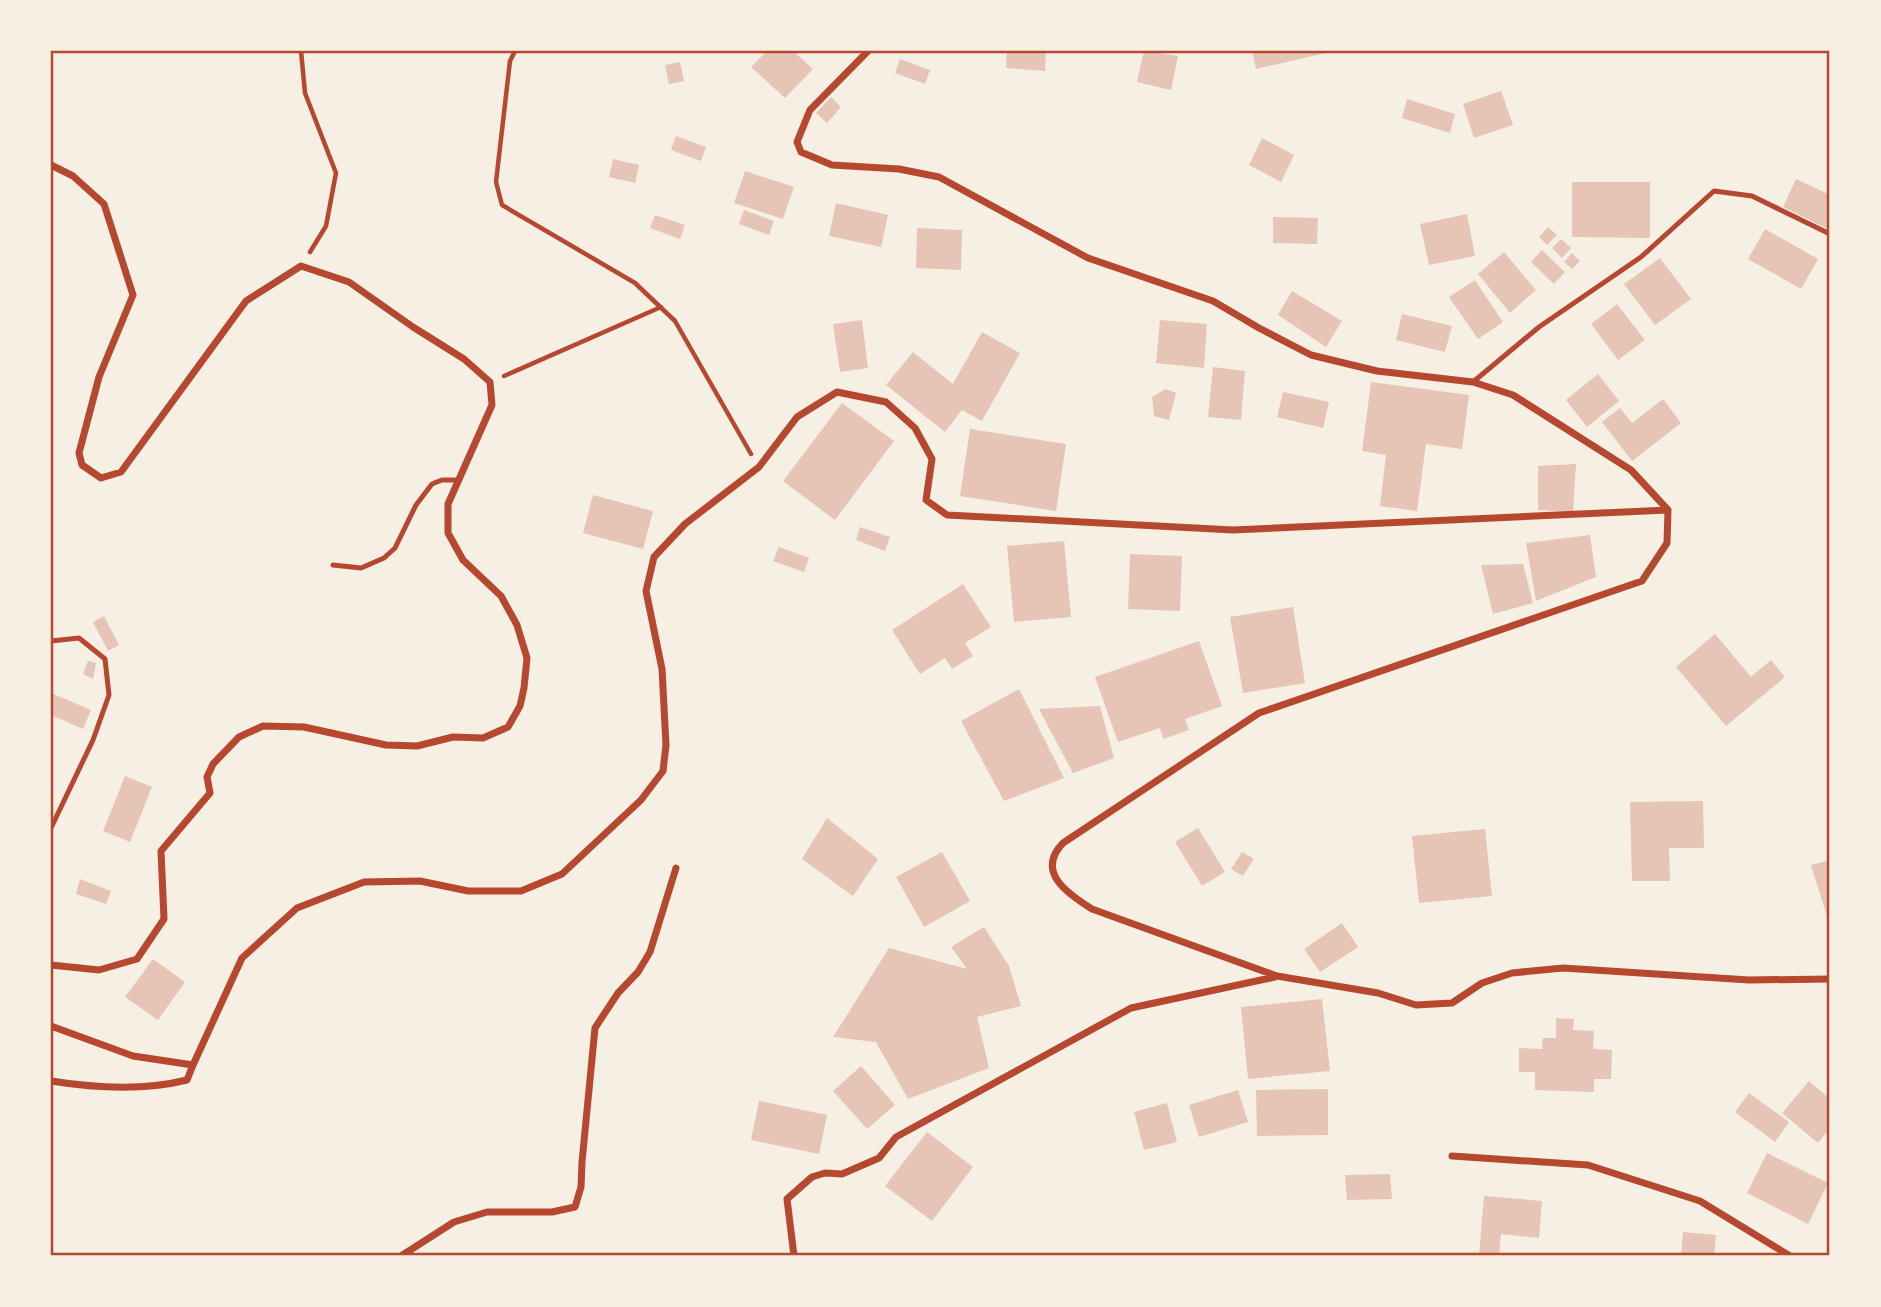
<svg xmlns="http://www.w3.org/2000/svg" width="1881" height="1307" viewBox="0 0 1881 1307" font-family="Commissioner,sans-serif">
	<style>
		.building { fill: #e6c5b7 }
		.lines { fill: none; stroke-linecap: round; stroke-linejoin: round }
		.path { stroke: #b5482f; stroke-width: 4.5 }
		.service { stroke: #b5482f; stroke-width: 5 }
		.minor { stroke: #b5482f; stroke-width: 7 }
		.neatline { fill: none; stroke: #b5482f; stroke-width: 2.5 }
	</style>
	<rect width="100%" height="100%" fill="#f6efe4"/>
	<!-- building -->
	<path class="building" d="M 767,51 L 793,51 L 813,69 L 785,98 L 751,67 Z
		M 1007,51 L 1046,51 L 1045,71 L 1006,68 Z
		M 1144,51 L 1178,56 L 1171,90 L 1137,82 Z
		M 1252,51 L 1330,51 L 1330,52 L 1256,69 Z
		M 900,59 L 930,70 L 925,84 L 895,73 Z
		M 680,62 L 684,81 L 669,84 L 665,65 Z
		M 1501,91 L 1513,125 L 1474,138 L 1463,104 Z
		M 831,97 L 841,107 L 827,123 L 816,113 Z
		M 1407,99 L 1455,114 L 1450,133 L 1402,118 Z
		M 676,136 L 706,147 L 701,161 L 671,150 Z
		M 1262,138 L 1294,155 L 1281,182 L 1249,165 Z
		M 613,159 L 639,165 L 635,183 L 609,177 Z
		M 745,171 L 794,187 L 783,219 L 734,203 Z
		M 1796,179 L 1830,195 L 1830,230 L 1783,207 Z
		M 1572,182 L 1650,182 L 1650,238 L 1572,237 Z
		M 836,203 L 888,215 L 881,247 L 829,236 Z
		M 744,210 L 774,221 L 769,235 L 739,224 Z
		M 1467,214 L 1475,256 L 1429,265 L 1420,224 Z
		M 655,215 L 685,225 L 680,239 L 650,228 Z
		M 1273,217 L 1318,218 L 1317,244 L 1273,243 Z
		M 1548,227 L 1557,235 L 1547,245 L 1539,237 Z
		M 917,228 L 962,230 L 961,270 L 916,268 Z
		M 1765,229 L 1818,259 L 1801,289 L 1748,259 Z
		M 1561,239 L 1571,248 L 1562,258 L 1552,248 Z
		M 1542,250 L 1565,272 L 1554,284 L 1531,262 Z
		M 1504,252 L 1536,290 L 1510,313 L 1478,274 Z
		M 1572,253 L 1580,261 L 1572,269 L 1564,262 Z
		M 1660,258 L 1691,299 L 1655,325 L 1624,284 Z
		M 1475,280 L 1503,322 L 1478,339 L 1449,297 Z
		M 1292,291 L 1342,321 L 1326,347 L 1278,315 Z
		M 1617,304 L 1645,340 L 1618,360 L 1591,324 Z
		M 1402,314 L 1452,326 L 1445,352 L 1396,340 Z
		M 862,320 L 868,368 L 840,372 L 833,324 Z
		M 1160,320 L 1207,324 L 1204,368 L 1156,363 Z
		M 982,332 L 1020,353 L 982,421 L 962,410 L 945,432 L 886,385 L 913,352 L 953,384 Z
		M 1213,367 L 1245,371 L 1241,420 L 1208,417 Z
		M 1598,374 L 1619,401 L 1587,427 L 1566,400 Z
		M 1371,382 L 1469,395 L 1462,449 L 1426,444 L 1417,511 L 1380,506 L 1386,455 L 1362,451 Z
		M 1166,389 L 1176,393 L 1169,420 L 1154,416 L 1152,397 Z
		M 1283,392 L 1329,402 L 1323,428 L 1277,417 Z
		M 1663,399 L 1681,423 L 1632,461 L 1602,422 L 1620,408 L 1632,423 Z
		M 842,403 L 894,441 L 835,520 L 783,481 Z
		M 970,429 L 1066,444 L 1056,511 L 960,496 Z
		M 1576,464 L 1573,512 L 1538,510 L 1538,466 Z
		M 593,495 L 653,511 L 643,549 L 583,533 Z
		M 860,527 L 890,537 L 885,551 L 856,540 Z
		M 1590,535 L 1596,577 L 1536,601 L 1526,543 Z
		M 1064,541 L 1071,617 L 1014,622 L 1007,546 Z
		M 779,547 L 809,558 L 804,572 L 773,561 Z
		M 1130,554 L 1182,556 L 1180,611 L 1128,609 Z
		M 1523,564 L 1533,603 L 1493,614 L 1481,565 Z
		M 963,584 L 991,627 L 965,643 L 973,656 L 952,669 L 945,658 L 920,674 L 892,630 Z
		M 1293,607 L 1305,683 L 1243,693 L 1230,617 Z
		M 104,616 L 119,645 L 108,651 L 93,622 Z
		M 1715,634 L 1751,677 L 1771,660 L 1785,677 L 1726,726 L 1676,667 Z
		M 1199,641 L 1222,706 L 1185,719 L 1189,730 L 1163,739 L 1160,728 L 1118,742 L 1095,677 Z
		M 88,661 L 96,663 L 93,679 L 83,674 Z
		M 1019,689 L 1064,778 L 1004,801 L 961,721 Z
		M 51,693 L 91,710 L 83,729 L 51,715 Z
		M 1100,706 L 1114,758 L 1073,773 L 1039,709 Z
		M 125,776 L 152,787 L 130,842 L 103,831 Z
		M 1703,801 L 1704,848 L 1669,848 L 1670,881 L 1632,881 L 1630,802 Z
		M 827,818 L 878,859 L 853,896 L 802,859 Z
		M 1198,828 L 1225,872 L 1202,886 L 1175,842 Z
		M 1485,829 L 1492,896 L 1419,903 L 1412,836 Z
		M 942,852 L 970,901 L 924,927 L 896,877 Z
		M 1242,852 L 1254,859 L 1243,876 L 1231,869 Z
		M 1830,860 L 1830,926 L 1811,865 Z
		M 80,879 L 111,891 L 106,904 L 76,894 Z
		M 1342,923 L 1358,947 L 1320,972 L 1304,949 Z
		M 984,927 L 1009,966 L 1021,1006 L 977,1017 L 989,1068 L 908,1099 L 876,1042 L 833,1037 L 889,948 L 967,969 L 951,947 Z
		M 153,959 L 185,982 L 158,1020 L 125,997 Z
		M 1322,999 L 1330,1071 L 1248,1079 L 1241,1007 Z
		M 1556,1018 L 1574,1019 L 1573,1030 L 1594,1031 L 1593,1049 L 1612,1050 L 1611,1079 L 1594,1079 L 1594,1092 L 1535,1090 L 1535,1072 L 1519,1072 L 1519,1048 L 1542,1049 L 1543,1038 L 1556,1038 Z
		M 861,1066 L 895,1105 L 867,1129 L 833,1091 Z
		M 1809,1081 L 1830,1099 L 1830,1128 L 1818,1143 L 1782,1113 Z
		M 1328,1089 L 1328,1135 L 1257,1136 L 1256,1090 Z
		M 1238,1090 L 1248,1122 L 1199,1137 L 1189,1105 Z
		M 1749,1093 L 1789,1122 L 1775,1142 L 1735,1112 Z
		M 759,1101 L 827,1115 L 819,1154 L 751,1140 Z
		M 1167,1103 L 1177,1142 L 1144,1150 L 1134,1112 Z
		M 927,1132 L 973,1167 L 932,1221 L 885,1186 Z
		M 1767,1153 L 1828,1183 L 1808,1224 L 1747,1193 Z
		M 1390,1174 L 1392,1199 L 1347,1200 L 1345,1175 Z
		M 1484,1196 L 1542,1201 L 1539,1238 L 1501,1234 L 1499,1256 L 1479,1255 Z
		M 1683,1232 L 1716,1235 L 1714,1256 L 1681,1256 Z"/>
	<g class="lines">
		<!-- path -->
		<path class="path" d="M 301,51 L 305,93 L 336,173 L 326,226 L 310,252
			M 515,51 L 510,61 L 496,182 L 502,205 L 635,283 L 675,321 L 751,454
			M 504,376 L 661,307"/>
		<!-- service -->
		<path class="service" d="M 1473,382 L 1539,327 L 1641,257 L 1714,191 L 1752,196 L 1830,234
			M 333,565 L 361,568 L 384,558 L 395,548 L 416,505 L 432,484 L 442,480 L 458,480
			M 51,641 L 79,638 L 105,659 L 109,695 L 93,740 L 51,828"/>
		<!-- minor -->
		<path class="minor" d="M 868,51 L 810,110 L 797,142 L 801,152 L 832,165 L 899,169 L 939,177 L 1088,258 L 1213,301 L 1259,328 L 1311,355 L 1377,371 L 1473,382 L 1513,395 L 1631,470 L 1668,510 L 1667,543 L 1642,581 L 1259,713 L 1063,843 C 1035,872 1068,894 1092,909 L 1277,976 L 1378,993 L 1416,1005 L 1452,1003 L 1482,983 L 1512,973 L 1563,968 L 1749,980 L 1830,979
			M 51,165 L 73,176 L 104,204 L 133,295 L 99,377 L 79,453 L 82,465 L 101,478 L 121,472 L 246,301 L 301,266 L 349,282 L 413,327 L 464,359 L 490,382 L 492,405 L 448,504 L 448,533 L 463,560 L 501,596 L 517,625 L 527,658 L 524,688 L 520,706 L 508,727 L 483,738 L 453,737 L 417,746 L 386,745 L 304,727 L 263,726 L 239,737 L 213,764 L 207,777 L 210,793 L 161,851 L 164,919 L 137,959 L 99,970 L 51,965
			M 51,1026 L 133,1056 L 193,1065 L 187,1080 C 143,1091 95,1088 51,1081
			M 193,1065 L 242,958 L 297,908 L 364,882 L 420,881 L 468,891 L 521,891 L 562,874 L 641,800 L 663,771 L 666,745 L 662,669 L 646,591 L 654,557 L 685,524 L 759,467 L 797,417 L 837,392 L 886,402 L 915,428 L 932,459 L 926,500 L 947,515 L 1233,530 L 1668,510
			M 1452,1156 L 1588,1165 L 1700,1201 L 1790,1256
			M 401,1256 L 454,1222 L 487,1212 L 552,1212 L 575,1207 L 581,1187 L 582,1162 L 595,1028 L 618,993 L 638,972 L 650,952 L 676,868
			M 794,1256 L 787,1199 L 812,1177 L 825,1173 L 842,1174 L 879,1158 L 896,1137 L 1131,1008 L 1275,977"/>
	</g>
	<!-- border -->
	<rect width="1881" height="1307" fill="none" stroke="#f6efe4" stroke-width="105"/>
	<rect x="52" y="52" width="1776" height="1202" class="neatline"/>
</svg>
